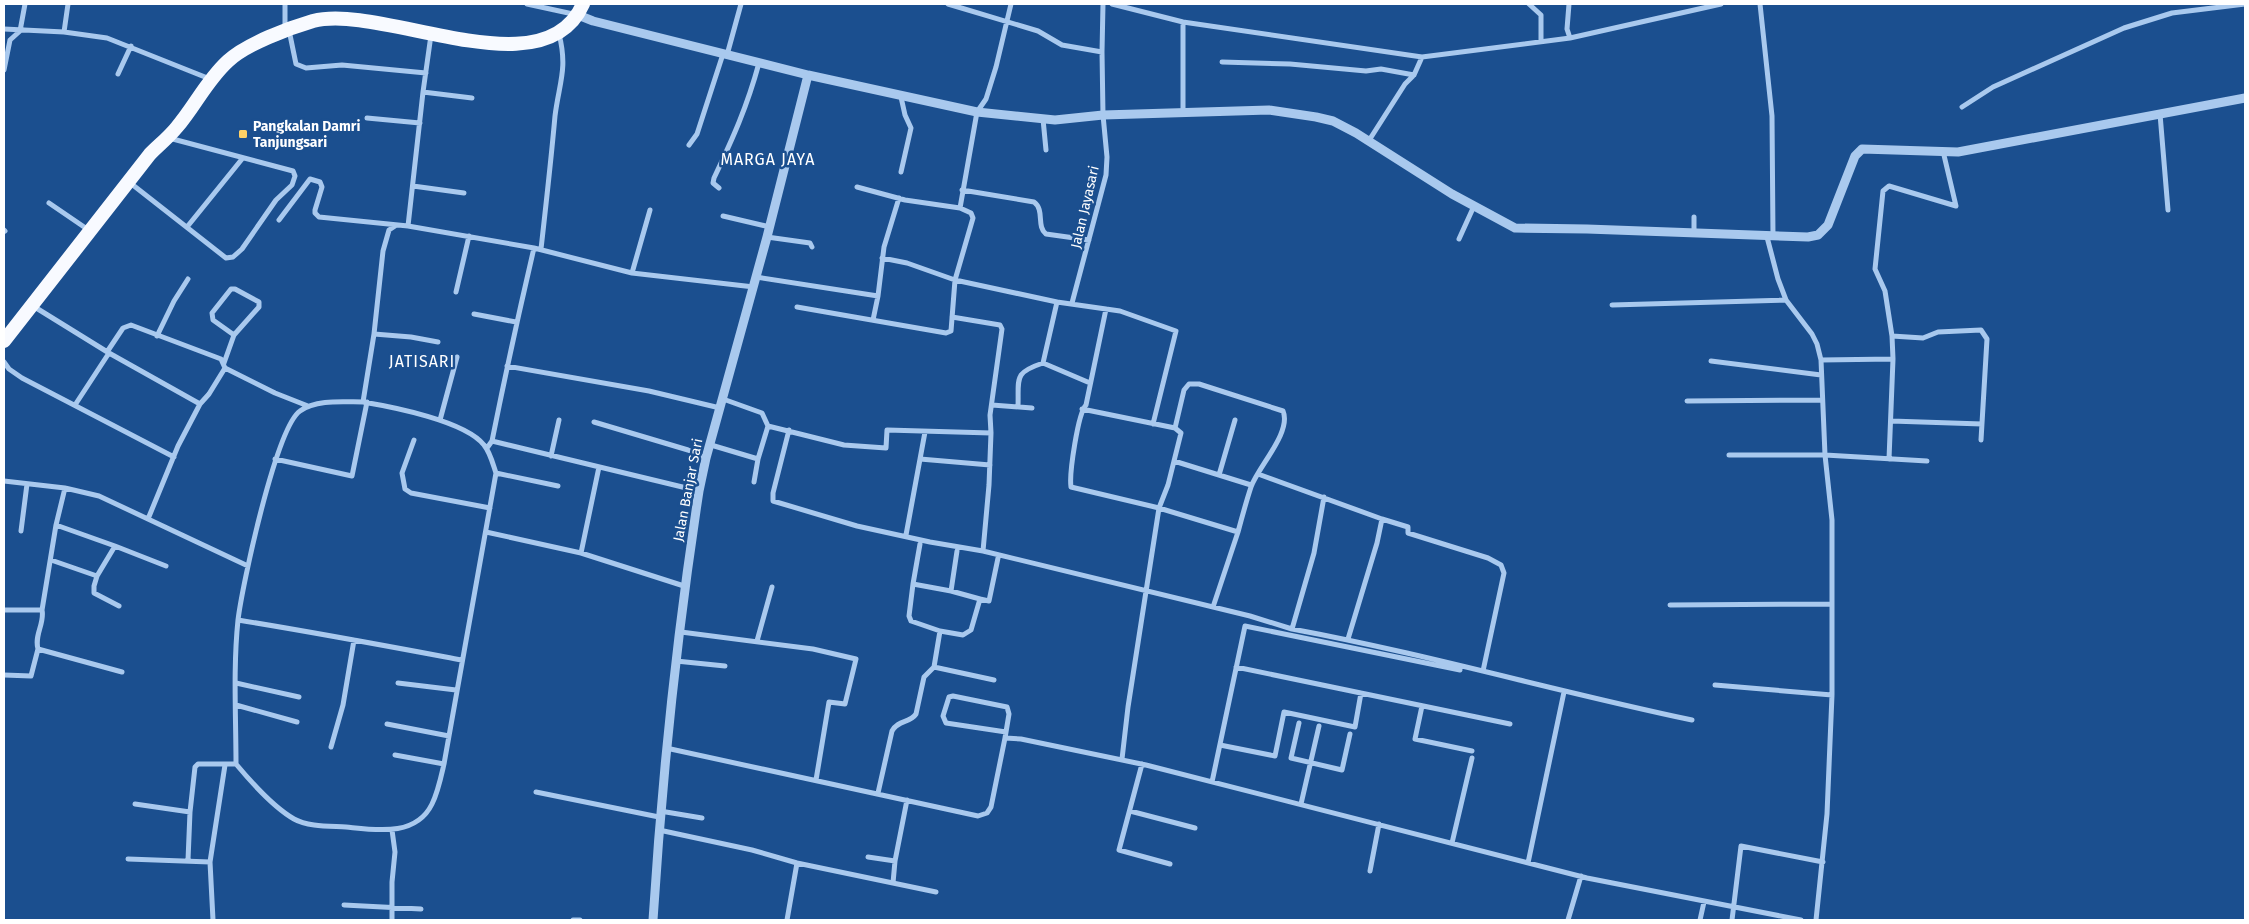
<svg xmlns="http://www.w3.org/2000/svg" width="2249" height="924" viewBox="0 0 2249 924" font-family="'Fira Sans',sans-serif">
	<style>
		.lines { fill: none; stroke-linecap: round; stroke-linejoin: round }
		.minor { stroke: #a9c9ee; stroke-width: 5 }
		.tertiary { stroke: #a9c9ee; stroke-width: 9 }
		.trunk { stroke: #f8faff; stroke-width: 14 }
		.poi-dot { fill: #ffd166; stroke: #1b4f8f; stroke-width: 2 }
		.labels { text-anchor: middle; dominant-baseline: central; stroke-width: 5; stroke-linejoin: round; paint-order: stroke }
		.poi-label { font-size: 14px; font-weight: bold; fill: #fff; stroke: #1b4f8f; text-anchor: start }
		.street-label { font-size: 14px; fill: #fff; stroke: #1b4f8f }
		.quarter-label { font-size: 16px; letter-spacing: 1px; fill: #fff; stroke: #1b4f8f }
	</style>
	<rect width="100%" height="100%" fill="#1b4f8f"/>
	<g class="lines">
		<!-- minor -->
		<path class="minor" d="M 285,4 L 285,28
			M 527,4 L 573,14
			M 948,4 L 1038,31 L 1062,45 L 1102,52 L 1103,4
			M 1011,4 L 996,67 L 986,99 L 977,112 L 960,208 L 971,213 L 973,218 L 955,280 L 1057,302 L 1120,311 L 1176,331 L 1153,424
			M 1112,4 L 1183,22 L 1422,57 L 1570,38 L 1721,4
			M 1529,4 L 1541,15 L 1541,41
			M 1569,4 L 1567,29 L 1570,38
			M 1760,4 L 1772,116 L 1773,237
			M 1183,22 L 1183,112
			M 4,29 L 64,32 L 107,38 L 210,79
			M 289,30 L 296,64 L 306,68 L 342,65 L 426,73
			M 64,32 L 68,4
			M 727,55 L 741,4
			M 1222,62 L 1290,64 L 1366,71 L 1381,69 L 1414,75
			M 4,70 L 10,40 L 20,31 L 25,4
			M 118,74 L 131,46
			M 423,92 L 472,98
			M 1962,107 L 1993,87 L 2124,28 L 2172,13 L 2245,4
			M 2160,114 L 2168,210
			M 367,118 L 420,123
			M 1043,119 L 1046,150
			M 1368,142 L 1405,84 L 1414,75 L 1422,57
			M 689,145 L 697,134 L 723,54
			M 901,172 L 911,128 L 905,115 L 901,97
			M 129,182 L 226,258 L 233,257 L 242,249 L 276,200 L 292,185 L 295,176 L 293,171 L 169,138
			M 413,186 L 464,193
			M 857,187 L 905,200 L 960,208
			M 719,188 L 713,183 L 714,178 C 733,138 747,107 759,63
			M 962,190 L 1034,202 C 1045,210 1036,226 1046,234 L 1089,240
			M 49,203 L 90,231
			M 723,216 L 770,227
			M 1694,217 L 1694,232
			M 279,220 L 310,179 L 320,182 L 322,187 L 315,210 L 315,213 L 319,217 L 408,226 L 534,248 L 632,273 L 754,287
			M 408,226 L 423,92 L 431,35
			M 187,227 L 242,159
			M 4,230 L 5,231
			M 767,237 L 810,243 L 812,247
			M 1767,237 L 1778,279 L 1786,300 L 1812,334 L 1817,344 L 1821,360 L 1825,455 L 1832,520 L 1832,695 L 1827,814 L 1816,920
			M 1459,239 L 1474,206
			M 541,249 C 546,205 551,161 555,116 C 559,83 568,69 559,34
			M 632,273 L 650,210
			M 756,277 L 878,296 L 884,247 L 899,198
			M 456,292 L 469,236
			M 1057,302 L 1043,363 L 1090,383
			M 1072,303 L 1106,175 L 1107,157 L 1103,115 L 1102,52
			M 1612,305 L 1786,300
			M 33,306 L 109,353 L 200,404 L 178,446 L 148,519
			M 797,307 L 946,333 L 951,331 L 955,280 L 907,263 L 882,258
			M 1106,309 L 1086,405 C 1078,413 1069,474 1071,487 L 1159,508 L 1238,532 C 1242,517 1246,502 1251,487 C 1258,467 1292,432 1283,411 L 1199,384 L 1189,384 L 1184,390 L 1175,428
			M 474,314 L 516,322
			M 952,317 L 1000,325 L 1002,329 L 990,415 L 991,433
			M 873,320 L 878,296
			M 374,334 L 411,337 L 438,342
			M 157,336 L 174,301 L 188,279
			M 1892,336 L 1923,338 L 1938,332 L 1981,330 L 1987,339 L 1981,440
			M 107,352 L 123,328 L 131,325 L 221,359 L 225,368 L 209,394 L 200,404
			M 1821,360 L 1893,359
			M 1711,361 L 1821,375
			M 4,362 L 9,369 L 22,378 L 174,457
			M 224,363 L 234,335 L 259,307 L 259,302 L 235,289 L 231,289 L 212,313 L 213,320 L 234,335
			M 507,366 L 649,391 L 720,408
			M 225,368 L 275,393 L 308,406
			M 723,399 L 762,413 L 768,426 L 758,459 L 754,482
			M 1687,401 L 1822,400
			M 363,402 C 393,407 465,421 484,445 C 490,452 493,464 496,473 L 444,764 C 441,777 438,792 432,804 C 416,837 376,830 346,827 C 331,826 308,827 294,819 C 273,807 251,782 236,764 C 236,717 233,668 238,620 C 242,586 276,428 300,411 C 316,399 344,402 363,402 L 374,334 L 383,251 L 389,230 L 395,226
			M 75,405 L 109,353
			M 992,405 L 1032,408
			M 1018,407 C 1019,378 1013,373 1043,363
			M 1082,409 L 1175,428 L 1181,433 L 1168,485 L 1159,508 L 1128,707 L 1122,759
			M 440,420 L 457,357
			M 1891,421 L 1982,424
			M 594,422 L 688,450 L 706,458
			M 768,426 L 844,445 L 886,448 L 887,430 L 991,433 L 989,485 L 983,551 L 930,542 L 857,526 L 773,501 L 773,493 L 789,430
			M 414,440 L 402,473 L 405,489 L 411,493 L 490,508
			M 492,441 L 699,491
			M 711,445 L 758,459
			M 487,448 L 492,441 C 505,376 519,312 534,248
			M 1729,455 L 1825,455 L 1927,461
			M 551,456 L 559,420
			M 275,459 L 352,476 L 367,402
			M 920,459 L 990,465
			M 1889,459 L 1893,359 L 1892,336 L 1885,291 L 1875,269 L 1883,191 L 1889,186 L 1956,206 L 1943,151
			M 1174,461 L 1251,485
			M 496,473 L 558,486
			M 1258,474 L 1382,519 L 1377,543 L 1348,639
			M 1219,475 L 1235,420
			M 4,481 L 65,488 L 99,496 L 248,566
			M 1382,519 L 1408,527 L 1408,533 L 1488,558 L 1501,565 L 1504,573 L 1483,671
			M 56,525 L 115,546
			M 21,531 L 27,484
			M 486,532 L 581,553 L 684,586
			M 906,535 L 925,432
			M 983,551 L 1250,616 L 1292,629 L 1314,553 L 1324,497
			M 581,553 L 599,467
			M 51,560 L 97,576 L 115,546 L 166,566
			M 97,576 L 94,586 L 94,593 L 119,606
			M 913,584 L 920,544
			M 980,599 L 989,601 L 998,558
			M 1670,605 L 1831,604
			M 1213,607 L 1238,532
			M 4,610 L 42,610 L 56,525 L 65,488
			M 42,610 C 45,623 34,635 38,649 L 122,672
			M 238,620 C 313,632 387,646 462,660
			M 1292,629 C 1427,654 1558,692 1692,720
			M 940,631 L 911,621 L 909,616 L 913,584 L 951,591 L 957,551
			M 681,632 L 813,649 L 856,659 L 845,704 L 829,702 L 816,780
			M 757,641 L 772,587
			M 676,661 L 725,666
			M 934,667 L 994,680
			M 1236,667 L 1510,724
			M 4,675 L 31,676 L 38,649
			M 236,683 L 299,697
			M 398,683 L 456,690
			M 1715,685 L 1832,695
			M 236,705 L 297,722
			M 1422,706 L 1415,739 L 1472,751
			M 1299,723 L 1291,758 L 1342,770 L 1350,734
			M 387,724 L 449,736
			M 1005,738 L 1009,714 L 1007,707 L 953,696 L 949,697 L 943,716 L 946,723 L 1006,732
			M 1220,745 L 1275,756 L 1284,712 L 1355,727 L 1361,693
			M 331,747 L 343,705 L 354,640
			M 666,748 L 978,816 L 987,813 L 991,807 L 1005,738 L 1021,739 L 1146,765 L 1587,878 L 1801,920
			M 395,755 L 444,764
			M 1142,764 L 1119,850 L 1170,864
			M 1212,782 L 1245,626 L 1460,670
			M 536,792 L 659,817
			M 878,793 L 892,731 C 898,720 910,723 916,714 L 924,677 L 934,667 L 940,631 L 963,635 L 971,630 L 980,599 L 951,591
			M 135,804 L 190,812 L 195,767 L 198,764 L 236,764
			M 1301,804 L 1319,726
			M 660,811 L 702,818
			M 1130,811 L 1195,828
			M 659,830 L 752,850 L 797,863 L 936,892
			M 1452,843 L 1472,758
			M 868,857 L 895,861 L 907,800
			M 128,859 L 210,862
			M 188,860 L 190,812
			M 1528,863 L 1564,692
			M 1370,871 L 1379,824
			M 893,883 L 895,861
			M 344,905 L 421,909
			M 213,920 L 210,862 L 225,765
			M 392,920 L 392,882 L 395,852 L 392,830
			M 573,920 L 580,920
			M 787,920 L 797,863
			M 1568,920 L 1581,876
			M 1700,920 L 1704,902
			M 1732,920 L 1741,846 L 1823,862"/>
		<!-- tertiary -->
		<path class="tertiary" d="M 578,15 L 593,21 L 808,75 L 977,112 L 1055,120 L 1103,115 L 1269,110 L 1316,117 L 1333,121 L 1356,133 L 1452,194 L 1515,228 L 1587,229 L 1808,237 L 1818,235 L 1828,225 L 1855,156 L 1862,149 L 1958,152 L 2245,98
			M 653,920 C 662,777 677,634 699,491 L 706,458 L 767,237 L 808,75"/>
		<!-- trunk -->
		<path class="trunk" d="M 4,341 L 150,154 C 159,145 169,137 177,127 C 195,106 207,80 228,61 C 246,44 289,28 313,21 C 383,3 544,93 583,4"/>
	</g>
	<!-- markers -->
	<rect class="poi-dot" x="238" y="129" width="10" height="10" rx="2.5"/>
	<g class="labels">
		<!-- poi labels -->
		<g class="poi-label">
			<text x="253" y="126">Pangkalan Damri<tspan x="253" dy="16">Tanjungsari</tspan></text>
		</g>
		<!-- street labels -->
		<g class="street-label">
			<text transform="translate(1085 207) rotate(-77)">Jalan Jayasari</text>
			<text transform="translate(688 490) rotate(-79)">Jalan Banjar Sari</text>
		</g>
		<!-- quarter labels -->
		<g class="quarter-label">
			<text x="768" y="159">MARGA JAYA</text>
			<text x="422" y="361">JATISARI</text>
		</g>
	</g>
	<!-- border -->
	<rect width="2249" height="924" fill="none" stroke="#ffffff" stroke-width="10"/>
</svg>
